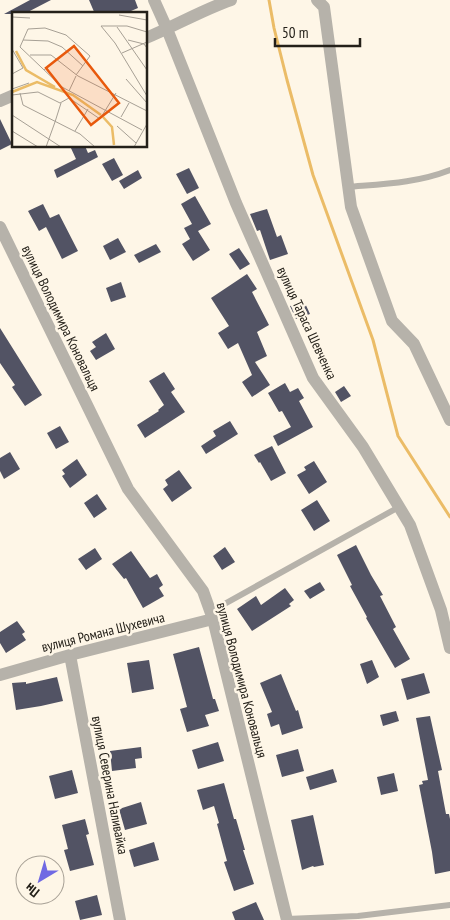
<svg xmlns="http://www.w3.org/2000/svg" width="450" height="920" viewBox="0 0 450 920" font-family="'PT Sans Narrow',sans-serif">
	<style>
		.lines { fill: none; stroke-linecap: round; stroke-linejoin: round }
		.stream { stroke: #ebbc67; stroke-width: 3 }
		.building { fill: #525364 }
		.service { stroke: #b6b2aa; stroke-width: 6 }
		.minor { stroke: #b6b2aa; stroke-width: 12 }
		.labels { text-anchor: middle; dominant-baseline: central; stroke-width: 5; stroke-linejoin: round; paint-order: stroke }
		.street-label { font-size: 14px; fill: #242019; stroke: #fef6e7 }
		.inset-river { fill: none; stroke: #ebbc67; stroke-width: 2.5 }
		.inset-road { fill: none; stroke: #a7a095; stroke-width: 1 }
		.view { fill: #e8590c; fill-opacity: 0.15; stroke: #e8590c; stroke-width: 2.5 }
		.inset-edge { fill: none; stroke: #242019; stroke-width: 2.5 }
	</style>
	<rect width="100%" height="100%" fill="#fef6e7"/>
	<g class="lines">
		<!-- stream -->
		<path class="stream" d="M 269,0 L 274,28 L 287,80 L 313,175 L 373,340 L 398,436 L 450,517"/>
	</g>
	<!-- building -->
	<path class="building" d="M 30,0 L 51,0 L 24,14 L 4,14 Z
		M 89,0 L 135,0 L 138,8 L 124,14 L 95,14 Z
		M 0,119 L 12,144 L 0,150 Z
		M 70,146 L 85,146 L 88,153 L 95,150 L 98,157 L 57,178 L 54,170 L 76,159 Z
		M 114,158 L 123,175 L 112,181 L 102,164 Z
		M 189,168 L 199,188 L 187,194 L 176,174 Z
		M 138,170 L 142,178 L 124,189 L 119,181 Z
		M 195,196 L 211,224 L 198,231 L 210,250 L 193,261 L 182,244 L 190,239 L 184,228 L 192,224 L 181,204 Z
		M 43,204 L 50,218 L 59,214 L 78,251 L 62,259 L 46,227 L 39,231 L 28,211 Z
		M 267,209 L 277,237 L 281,235 L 288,254 L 270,260 L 260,230 L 257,231 L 250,214 Z
		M 118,238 L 126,252 L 110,260 L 103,246 Z
		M 156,244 L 161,252 L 139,263 L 134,255 Z
		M 239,248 L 250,264 L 240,270 L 229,254 Z
		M 247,274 L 257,289 L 252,292 L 269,325 L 257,332 L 267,356 L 255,362 L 270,385 L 252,397 L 242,382 L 252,375 L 238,343 L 228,349 L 218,333 L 229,326 L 211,298 Z
		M 121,282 L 126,297 L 111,302 L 106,288 Z
		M 304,301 L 310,314 L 296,319 L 290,306 Z
		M 0,328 L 42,395 L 25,406 L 12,387 L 15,385 L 0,363 Z
		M 106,333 L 115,349 L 96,360 L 90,351 L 96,347 L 92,342 Z
		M 164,372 L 175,389 L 171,392 L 185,412 L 145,438 L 137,425 L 159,411 L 158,410 L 164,405 L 149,381 Z
		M 285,383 L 290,392 L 298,388 L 304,398 L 299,401 L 313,427 L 278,446 L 273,436 L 291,427 L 282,411 L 279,412 L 268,393 Z
		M 344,386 L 351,396 L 341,402 L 335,392 Z
		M 230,421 L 238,434 L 206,454 L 201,446 L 216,436 L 213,431 Z
		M 60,426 L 69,442 L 56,449 L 47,433 Z
		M 272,446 L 286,473 L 271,481 L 260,462 L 259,463 L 254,455 Z
		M 10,452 L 20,469 L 4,479 L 0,471 L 0,458 Z
		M 77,459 L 87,475 L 70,488 L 62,476 L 65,474 L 62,470 Z
		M 314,461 L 327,482 L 309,494 L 297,475 L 306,470 L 304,467 Z
		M 179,470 L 192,488 L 172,502 L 163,489 L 168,485 L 165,480 Z
		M 97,494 L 107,509 L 94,518 L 84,503 Z
		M 317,500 L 330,521 L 314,531 L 301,510 Z
		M 356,545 L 371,575 L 383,595 L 380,596 L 396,627 L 393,629 L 410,659 L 395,668 L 366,618 L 367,617 L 350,586 L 352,585 L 337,555 Z
		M 225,547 L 235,562 L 222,570 L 213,556 Z
		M 95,548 L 102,559 L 86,570 L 78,559 Z
		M 131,551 L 150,578 L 157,574 L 163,585 L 159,588 L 164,596 L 143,608 L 126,578 L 124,579 L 112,564 Z
		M 320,582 L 325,590 L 310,599 L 304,591 Z
		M 285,588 L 294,600 L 289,604 L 291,606 L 252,631 L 237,609 L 256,596 L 261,605 Z
		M 17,621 L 25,632 L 22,634 L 26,640 L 6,653 L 0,643 L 0,632 Z
		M 199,647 L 213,699 L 215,699 L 219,711 L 205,715 L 209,726 L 187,732 L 180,709 L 187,707 L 173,654 Z
		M 149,660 L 154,689 L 132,693 L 127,663 Z
		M 372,660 L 379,677 L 367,684 L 360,664 Z
		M 424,673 L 430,693 L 407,700 L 401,679 Z
		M 281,674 L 296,711 L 298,710 L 303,728 L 282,735 L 279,724 L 271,727 L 267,714 L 272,712 L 260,683 Z
		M 57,677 L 63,701 L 41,706 L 16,710 L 12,683 L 26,682 L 26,684 Z
		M 396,711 L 399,721 L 383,726 L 380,715 Z
		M 430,716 L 442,770 L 438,771 L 446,814 L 449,814 L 450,819 L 450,871 L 435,874 L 432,852 L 419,785 L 423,784 L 422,781 L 428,780 L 416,718 Z
		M 218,742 L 224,761 L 198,769 L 192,750 Z
		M 141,747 L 142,758 L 135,759 L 136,768 L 112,771 L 110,751 Z
		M 298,749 L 304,771 L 282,777 L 276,755 Z
		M 333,769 L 337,782 L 310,790 L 306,777 Z
		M 72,770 L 78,793 L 55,799 L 49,776 Z
		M 394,773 L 398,791 L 381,795 L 377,777 Z
		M 224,783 L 234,819 L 236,819 L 245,850 L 243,850 L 254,884 L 234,891 L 224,862 L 227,861 L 217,824 L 219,823 L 214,806 L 203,810 L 197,790 Z
		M 141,802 L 147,824 L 125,830 L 119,809 Z
		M 313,815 L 324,865 L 314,867 L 313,866 L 302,870 L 291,820 Z
		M 85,819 L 89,834 L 86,835 L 94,865 L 70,871 L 64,850 L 68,849 L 62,825 Z
		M 154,842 L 159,860 L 134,867 L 129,850 Z
		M 97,895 L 102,915 L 80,920 L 75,901 Z
		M 256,902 L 264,920 L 235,920 L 232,912 Z"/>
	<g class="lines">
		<!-- service -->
		<path class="service" d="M 348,187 C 383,184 417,183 450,170
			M 210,612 L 399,507
			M 287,919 L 358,916 L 450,905"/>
		<!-- minor -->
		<path class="minor" d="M 154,0 L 167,29 L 236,203 L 313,378 L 363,447 L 410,525 L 441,610 L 450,648
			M 317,0 L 324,7 L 351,207 L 392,321 L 414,344 L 450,420
			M 146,38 C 175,26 202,10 231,0
			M 0,101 L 14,95
			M 0,227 L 128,489 L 203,591 L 213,619 L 287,920
			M 70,655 L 120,920
			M 0,675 L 70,655 L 213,619"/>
	</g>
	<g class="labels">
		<!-- street labels -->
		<g class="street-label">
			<text transform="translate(61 318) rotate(64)">вулиця Володимира Коновальця</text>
			<text transform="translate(307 323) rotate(65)">вулиця Тараса Шевченка</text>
			<text transform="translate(103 632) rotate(-14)">вулиця Романа Шухевича</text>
			<text transform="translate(242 680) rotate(75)">вулиця Володимира Коновальця</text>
			<text transform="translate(110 785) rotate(79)">вулиця Северина Наливайка</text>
		</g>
	</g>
	<!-- overview -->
	<g transform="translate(12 12)">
		<rect width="135" height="135" fill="#fef6e7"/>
		<path class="inset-river" d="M 4,39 L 14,58 L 43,75M 0,80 L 25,70 L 61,83 L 89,103M 91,105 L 100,115 L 102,133"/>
		<path class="inset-road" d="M 107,3 L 135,8M 0,5 L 18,6M 89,14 L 103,31 L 135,84M 89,14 L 115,14 L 135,20M 105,15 L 135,58M 11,28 L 36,29 L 50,35 L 71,54M 116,28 L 132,32 L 135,36M 8,35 L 50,75 L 130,118M 8,35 L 16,17 L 33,16 L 54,23 L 78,44 L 64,63M 0,37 L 11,56 L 0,62M 110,41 L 135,30M 18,43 L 39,43 L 66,64 L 135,99M 32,58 L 44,48M 114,67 L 135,91M 0,77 L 17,71M 57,79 L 64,64M 8,81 L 11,93 L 68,122 L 83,135M 0,83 L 26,80 L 48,91 L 57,86 L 88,107 L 104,81M 0,103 L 49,135M 109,105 L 117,91M 43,110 L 49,91M 105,114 L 124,131M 0,119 L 26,135M 63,119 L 76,97M 34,135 L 43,110M 122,135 L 135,112"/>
		<path class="view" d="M 62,34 L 107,91 L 79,113 L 34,56 Z"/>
		<rect width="135" height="135" class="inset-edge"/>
	</g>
	<!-- north arrow -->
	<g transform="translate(40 880) rotate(218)"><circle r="24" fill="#fef6e7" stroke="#a7a095"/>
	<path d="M0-4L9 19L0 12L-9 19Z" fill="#7069e3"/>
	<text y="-8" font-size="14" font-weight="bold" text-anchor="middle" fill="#242019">Пн</text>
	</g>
	<!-- scale -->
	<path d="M275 38v8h85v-8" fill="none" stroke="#242019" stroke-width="2.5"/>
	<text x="282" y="38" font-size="15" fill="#242019" stroke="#fef6e7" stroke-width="4" paint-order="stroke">50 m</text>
</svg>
